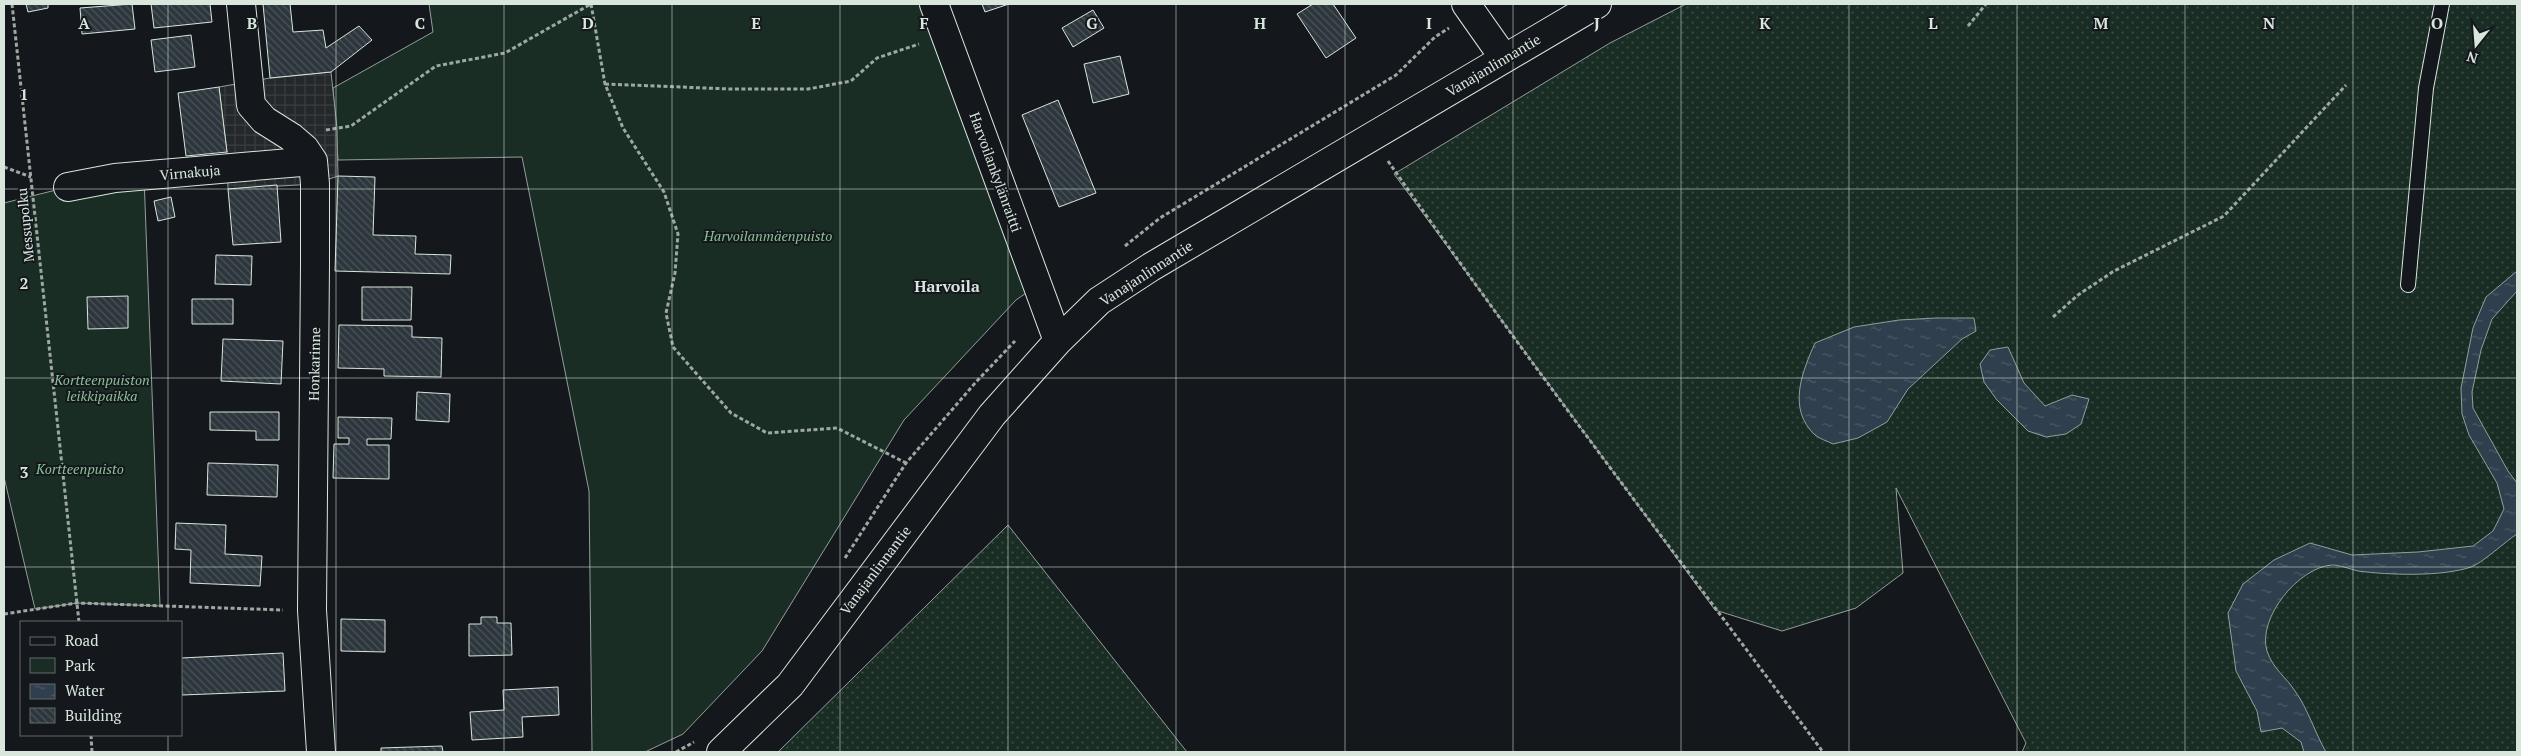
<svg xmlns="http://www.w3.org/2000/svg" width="2521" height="756" viewBox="0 0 2521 756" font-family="'PT Serif',serif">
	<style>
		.grass { fill: url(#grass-dots); stroke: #939e99 }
		.park { fill: #1a2d24; stroke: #939e99 }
		.plaza { fill: url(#plaza-grid); stroke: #939e99 }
		.water { fill: url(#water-ripples); stroke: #939e99 }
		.building { fill: url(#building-back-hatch); stroke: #d8e6dc }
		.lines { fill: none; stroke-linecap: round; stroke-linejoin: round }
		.lane-casing { stroke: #d8e6dc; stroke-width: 16 }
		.street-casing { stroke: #d8e6dc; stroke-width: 30 }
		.path { stroke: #9da8a2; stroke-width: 3; stroke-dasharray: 4 2.5; stroke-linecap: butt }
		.lane { stroke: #14181c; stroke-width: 14 }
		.street { stroke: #14181c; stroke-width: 28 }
		.grid { fill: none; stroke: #d8e6dc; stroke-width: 1; stroke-opacity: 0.55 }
		.labels { text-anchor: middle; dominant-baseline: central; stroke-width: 4; stroke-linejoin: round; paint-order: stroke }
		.street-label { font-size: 14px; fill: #d8e6dc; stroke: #14181c }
		.park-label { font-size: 14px; font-style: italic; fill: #8ac095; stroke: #14181c }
		.quarter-label { font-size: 16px; font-weight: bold; fill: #d8e6dc; stroke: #14181c }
		.grid-label { font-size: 16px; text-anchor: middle; font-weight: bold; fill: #d8e6dc; stroke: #14181c; stroke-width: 4; stroke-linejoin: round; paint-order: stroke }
	</style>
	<defs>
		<pattern id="grass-dots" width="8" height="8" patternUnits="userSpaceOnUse" patternTransform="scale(1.25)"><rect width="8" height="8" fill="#1a2d24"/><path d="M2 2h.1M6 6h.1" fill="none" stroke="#3b4b43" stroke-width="1.8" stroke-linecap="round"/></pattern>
		<pattern id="plaza-grid" width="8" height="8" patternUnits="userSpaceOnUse" patternTransform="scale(1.25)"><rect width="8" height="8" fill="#24282b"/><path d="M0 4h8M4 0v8" fill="none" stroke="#393d3f"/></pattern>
		<pattern id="water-ripples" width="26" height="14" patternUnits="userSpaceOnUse" patternTransform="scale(1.25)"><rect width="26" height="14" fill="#2f3f4d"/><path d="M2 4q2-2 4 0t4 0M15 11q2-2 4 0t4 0" fill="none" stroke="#4c5b66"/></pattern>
		<pattern id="building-back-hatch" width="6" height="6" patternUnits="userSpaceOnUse" patternTransform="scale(1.25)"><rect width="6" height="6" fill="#2c363c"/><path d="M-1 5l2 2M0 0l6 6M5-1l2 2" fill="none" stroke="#4a5358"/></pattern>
	</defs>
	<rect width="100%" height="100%" fill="#14181c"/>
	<!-- grass -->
	<path class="grass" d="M 1686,4 L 2517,4 L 2517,752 L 2022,752 L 2026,743 L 1896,488 L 1903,573 L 1856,608 L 1782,631 L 1715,610 L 1394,174 L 1610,43 Z
		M 1008,525 L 1187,752 L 778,752 Z"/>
	<!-- park -->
	<path class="park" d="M 429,4 L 921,4 L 1029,291 L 1016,300 L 904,420 L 762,651 L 683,734 L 645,752 L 592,752 L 589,491 L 522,157 L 338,160 L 333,88 L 433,32 Z
		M 144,176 L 160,606 L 77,603 L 35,609 L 4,477 L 4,203 L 68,187 Z"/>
	<!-- plaza -->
	<path class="plaza" d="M 331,72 L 337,128 L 338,176 L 315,184 L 228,189 L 227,152 L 219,87 L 270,78 Z"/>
	<!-- water -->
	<path class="water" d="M 2517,271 L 2517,291 L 2492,319 L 2481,350 L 2472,392 L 2473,408 L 2508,471 L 2517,483 L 2517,534 C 2506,541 2481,564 2471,567 C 2441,577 2389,575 2358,571 C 2350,569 2340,565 2332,565 C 2299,567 2257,618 2267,651 C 2273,669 2286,677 2295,691 C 2308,709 2315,733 2326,752 L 2304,752 L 2301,742 L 2282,728 L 2261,732 L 2257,711 L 2236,671 L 2228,613 L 2243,584 L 2274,560 L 2310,543 L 2352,555 L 2418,552 L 2473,546 L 2493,531 L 2504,509 L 2497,483 L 2469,435 L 2462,414 L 2461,388 L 2473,328 L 2486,297 Z
		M 1936,318 L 1974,318 L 1976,331 L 1962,339 L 1908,389 L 1887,422 L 1858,438 L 1833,444 C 1827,441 1820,439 1815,435 C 1787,409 1802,372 1815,343 L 1854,327 L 1899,320 Z
		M 2008,347 L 2024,383 L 2045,406 L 2072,395 L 2089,399 L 2081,424 L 2066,434 L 2046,437 L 2028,431 L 1997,400 L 1984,382 L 1980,364 L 1990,350 Z"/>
	<!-- building -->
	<path class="building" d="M 26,4 L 48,4 L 48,8 L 28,12 Z
		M 132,4 L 135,29 L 82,34 L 80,8 Z
		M 151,4 L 210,4 L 212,22 L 154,28 Z
		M 263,4 L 290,4 L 293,32 L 323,30 L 326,48 L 359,26 L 372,40 L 331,72 L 270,78 Z
		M 982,4 L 1009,4 L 985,12 Z
		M 1313,4 L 1333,4 L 1356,38 L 1326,58 L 1297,14 Z
		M 1093,10 L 1104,28 L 1073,47 L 1062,28 Z
		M 191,35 L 195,67 L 155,72 L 151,40 Z
		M 1120,56 L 1129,94 L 1093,103 L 1084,64 Z
		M 219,87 L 227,152 L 186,156 L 178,93 Z
		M 1058,100 L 1096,193 L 1059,207 L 1022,115 Z
		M 338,176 L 375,177 L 373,235 L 416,236 L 415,254 L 451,255 L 450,274 L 335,271 Z
		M 277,185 L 281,242 L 233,245 L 228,189 Z
		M 171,197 L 175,217 L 158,221 L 154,201 Z
		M 216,255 L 252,256 L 251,285 L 215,284 Z
		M 362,287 L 412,287 L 411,320 L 362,320 Z
		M 128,296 L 128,328 L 88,329 L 87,297 Z
		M 192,299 L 233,299 L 233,324 L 192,324 Z
		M 339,325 L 412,326 L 412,337 L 442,338 L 441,377 L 384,376 L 384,369 L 338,368 Z
		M 223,339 L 283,341 L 281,384 L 221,381 Z
		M 417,392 L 450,394 L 449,422 L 416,420 Z
		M 210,412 L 279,412 L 279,440 L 256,440 L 256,431 L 210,430 Z
		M 338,417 L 392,418 L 391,439 L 367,439 L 367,445 L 389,445 L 389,479 L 333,478 L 334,444 L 349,444 L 349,438 L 338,438 Z
		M 208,463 L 278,465 L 277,497 L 207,495 Z
		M 176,523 L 226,525 L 225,554 L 262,556 L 260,586 L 190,583 L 191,550 L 175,549 Z
		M 481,617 L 497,617 L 497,623 L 511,623 L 512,655 L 469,656 L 469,624 L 481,624 Z
		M 341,619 L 385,620 L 385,652 L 341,651 Z
		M 283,653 L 285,691 L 182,695 L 181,658 Z
		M 558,687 L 559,715 L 522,717 L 523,737 L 472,740 L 470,712 L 504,710 L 503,690 Z
		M 442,746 L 443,752 L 381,752 L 381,748 Z"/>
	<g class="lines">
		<!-- lane casing -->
		<g class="lane-casing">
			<path id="lane" d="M 2408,285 L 2426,88 L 2442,4"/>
		</g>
		<!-- street casing -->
		<g class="street-casing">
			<path id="street" d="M 241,4 L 251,105 L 264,120 L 291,137 L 305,149 L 313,161 L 315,184 L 315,264 L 312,610 L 321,752
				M 934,4 L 1058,341
				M 1466,4 L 1504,58
				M 68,187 L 115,178 L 313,161
				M 721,752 L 790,685 L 992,415 L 1058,341 L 1099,301 L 1151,267 L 1597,4"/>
		</g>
		<!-- path -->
		<path class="path" d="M 12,4 L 79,622
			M 591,4 L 605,84 L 623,128 L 664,192 L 678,234 L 675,273 L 666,313 L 673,347 L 731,413 L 767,433 L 837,428 L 906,463
			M 1968,26 L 1986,4
			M 605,84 L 730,89 L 808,89 L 851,81 L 877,58 L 919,44
			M 326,130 L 351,126 L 436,66 L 505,53 L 591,4
			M 1388,161 C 1528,362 1677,556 1823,752
			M 4,167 L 31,177
			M 1125,246 L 1160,218 L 1396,75 L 1435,37 L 1449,28
			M 2053,317 L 2078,295 L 2114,271 L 2224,216 L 2346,85
			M 845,558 L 906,463 L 976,382 L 1015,341
			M 4,614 L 77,603 L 283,610
			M 91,735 L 92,752
			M 676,752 L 694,742"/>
		<!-- lane -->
		<use href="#lane" class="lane"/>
		<!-- street -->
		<use href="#street" class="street"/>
	</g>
	<!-- grid -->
	<path class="grid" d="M 168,4 L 168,622M 336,4 L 336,752M 504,4 L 504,752M 672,4 L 672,752M 840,4 L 840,752M 1008,4 L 1008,752M 1176,4 L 1176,752M 1345,4 L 1345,752M 1513,4 L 1513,752M 1681,4 L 1681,752M 1849,4 L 1849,752M 2017,4 L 2017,752M 2185,4 L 2185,752M 2353,4 L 2353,752M 4,189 L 2517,189M 4,378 L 2517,378M 4,567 L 2517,567M 168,735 L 168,752"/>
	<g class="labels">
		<!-- street labels -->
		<g class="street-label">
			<text transform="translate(1493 65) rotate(-31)">Vanajanlinnantie</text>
			<text transform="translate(190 172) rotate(-5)">Virnakuja</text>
			<text transform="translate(996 172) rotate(70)">Harvoilankylänraitti</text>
			<text transform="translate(25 225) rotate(-96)">Messupolku</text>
			<text transform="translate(1146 273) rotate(-33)">Vanajanlinnantie</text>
			<text transform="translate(314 364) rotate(-89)">Honkarinne</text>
			<text transform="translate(875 570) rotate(-53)">Vanajanlinnantie</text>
		</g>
		<!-- park labels -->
		<g class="park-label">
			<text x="768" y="235">Harvoilanmäenpuisto</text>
			<text x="102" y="379">Kortteenpuiston<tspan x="102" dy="16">leikkipaikka</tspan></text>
			<text x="80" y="468">Kortteenpuisto</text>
		</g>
		<!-- quarter labels -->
		<g class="quarter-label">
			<text x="947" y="286">Harvoila</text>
		</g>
	</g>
	<g class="grid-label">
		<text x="84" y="29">A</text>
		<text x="252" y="29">B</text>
		<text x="420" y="29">C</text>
		<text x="588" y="29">D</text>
		<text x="756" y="29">E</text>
		<text x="924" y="29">F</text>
		<text x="1092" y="29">G</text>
		<text x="1260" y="29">H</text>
		<text x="1429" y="29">I</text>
		<text x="1597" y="29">J</text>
		<text x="1765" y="29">K</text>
		<text x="1933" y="29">L</text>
		<text x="2101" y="29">M</text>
		<text x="2269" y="29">N</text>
		<text x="2437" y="29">O</text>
		<text x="24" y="100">1</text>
		<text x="24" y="289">2</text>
		<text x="24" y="478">3</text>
	</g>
	<!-- border -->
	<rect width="2521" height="756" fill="none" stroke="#d8e6dc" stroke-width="10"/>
	<!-- legend -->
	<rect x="20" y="621" width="162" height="115" fill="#14181c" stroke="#626a69"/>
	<rect x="30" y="637" width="25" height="8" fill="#14181c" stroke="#626a69"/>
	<text x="65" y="646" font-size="15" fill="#d8e6dc">Road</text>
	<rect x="30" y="658" width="25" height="15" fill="#1a2d24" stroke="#626a69"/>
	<text x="65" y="671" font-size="15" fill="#d8e6dc">Park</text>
	<rect x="30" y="684" width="25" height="15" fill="url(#water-ripples)" stroke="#626a69"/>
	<text x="65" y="696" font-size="15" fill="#d8e6dc">Water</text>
	<rect x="30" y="708" width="25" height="15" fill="url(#building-back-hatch)" stroke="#626a69"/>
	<text x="65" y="721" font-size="15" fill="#d8e6dc">Building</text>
	<!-- north arrow -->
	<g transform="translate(2476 45) rotate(197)" stroke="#14181c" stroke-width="4" paint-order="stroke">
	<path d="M0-4L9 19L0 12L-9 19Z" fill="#d8e6dc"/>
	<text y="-8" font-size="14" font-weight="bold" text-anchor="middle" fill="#d8e6dc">N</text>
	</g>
</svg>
